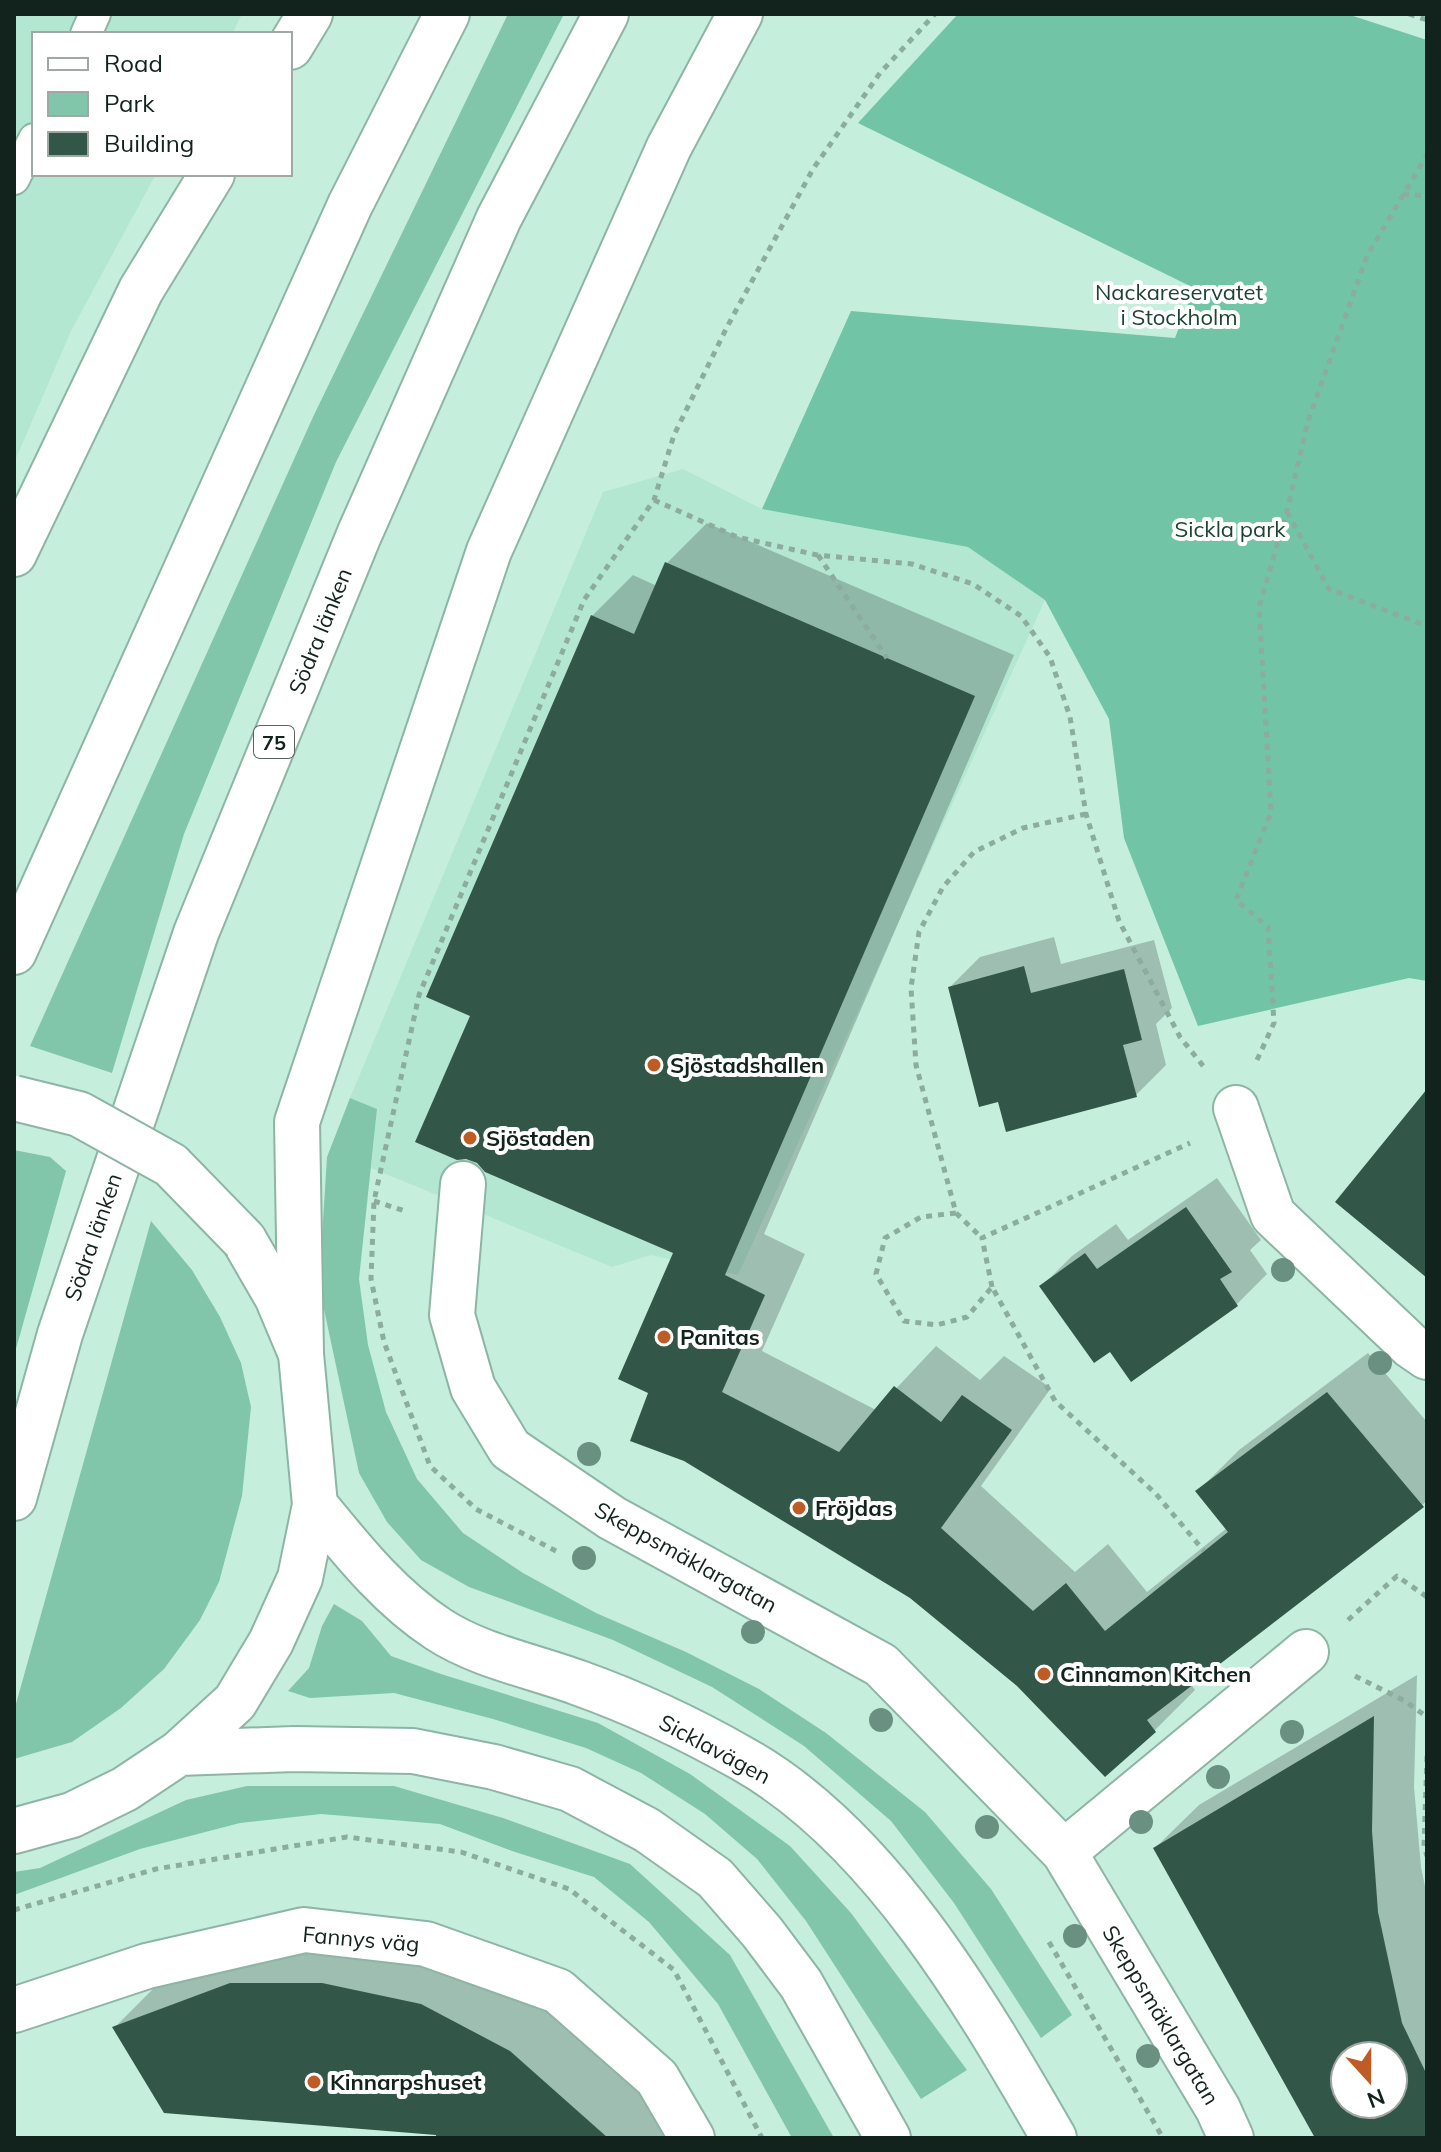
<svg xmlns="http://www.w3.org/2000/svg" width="1441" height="2152" viewBox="0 0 1441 2152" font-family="Mulish,sans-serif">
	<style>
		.built { fill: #b4e7d2 }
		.green { fill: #81c6ab }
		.forest { fill: #71c5a6 }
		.shadow { fill: #0003; fill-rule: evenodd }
		.building { fill: #325749; fill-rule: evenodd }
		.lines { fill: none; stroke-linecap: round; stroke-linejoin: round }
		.lane-casing { stroke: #8db5a5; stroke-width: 34 }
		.street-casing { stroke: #8db5a5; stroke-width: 48 }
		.secondary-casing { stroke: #8db5a5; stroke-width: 48 }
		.highway-casing { stroke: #8db5a5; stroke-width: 48 }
		.path { stroke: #8bac9f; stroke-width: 5; stroke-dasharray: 6 6; stroke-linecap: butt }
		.lane { stroke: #fff; stroke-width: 30 }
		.street { stroke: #fff; stroke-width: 44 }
		.secondary { stroke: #fff; stroke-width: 44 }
		.highway { stroke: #fff; stroke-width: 44 }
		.secondary-bridge-casing { stroke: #8db5a5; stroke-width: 48; stroke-linecap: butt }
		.secondary-bridge { stroke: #fff; stroke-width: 44 }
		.tree { fill: #699081 }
		.poi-dot { fill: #bf5c25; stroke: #fff; stroke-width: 3 }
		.labels { text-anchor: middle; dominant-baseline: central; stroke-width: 8; stroke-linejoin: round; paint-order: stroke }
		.shield { fill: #fff; stroke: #596460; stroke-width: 2 }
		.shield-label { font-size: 20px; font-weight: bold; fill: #12221c }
		.park-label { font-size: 22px; fill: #1d4335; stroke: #fff }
		.street-label { font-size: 22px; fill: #12221c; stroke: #fff }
		.poi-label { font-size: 22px; font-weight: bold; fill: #12221c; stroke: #fff; text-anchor: start }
	</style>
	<rect width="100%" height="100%" fill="#c5eedd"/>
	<!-- built -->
	<path class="built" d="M 14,14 L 242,14 L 232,34 L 34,34 L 34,174 L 156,174 L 71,331 L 14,463 Z
		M 683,469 L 762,509 L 969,547 L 1045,600 L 738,1275 L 651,1255 L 612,1267 L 371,1168 L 377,1109 L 350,1098 L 603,492 Z"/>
	<!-- green -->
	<path class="green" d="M 508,14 L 564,14 L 336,462 L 184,834 L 112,1073 L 30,1046 L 313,417 Z
		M 350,1098 L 377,1109 L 359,1279 L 368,1345 L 386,1412 L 417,1479 L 463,1533 L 523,1573 L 596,1613 L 686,1652 L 759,1689 L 826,1733 L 925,1812 L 991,1889 L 1072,2015 L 1041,2038 L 954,1903 L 891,1821 L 804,1746 L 712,1687 L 613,1640 L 469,1587 L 421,1560 L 387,1522 L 359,1473 L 319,1286 L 327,1157 Z
		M 14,1150 L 50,1157 L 66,1171 L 14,1356 Z
		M 151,1221 L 192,1270 L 220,1317 L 241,1363 L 251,1407 L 242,1496 L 219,1582 L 200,1620 L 164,1669 L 121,1708 L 72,1742 L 14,1759 L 14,1711 Z
		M 334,1604 L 362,1621 L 391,1656 L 441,1674 L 598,1723 L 690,1774 L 790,1846 L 851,1913 L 967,2070 L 921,2099 L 806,1921 L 757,1859 L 705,1814 L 641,1773 L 586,1748 L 493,1719 L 394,1693 L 310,1698 L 288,1691 L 309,1668 L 322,1626 Z
		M 247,1786 L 394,1786 L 503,1818 L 630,1864 L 730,1955 L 834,2138 L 792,2138 L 718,2004 L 649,1922 L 594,1877 L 515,1852 L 440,1824 L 321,1814 L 240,1823 L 140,1849 L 14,1895 L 14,1872 L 40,1868 L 186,1800 Z"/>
	<!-- forest -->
	<path class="forest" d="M 958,14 L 1347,14 L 1427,40 L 1427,981 L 1409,978 L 1198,1026 L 1124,838 L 1109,719 L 1045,600 L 968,547 L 762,509 L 851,311 L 1175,338 L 1194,288 L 858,123 Z"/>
	<!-- shadow -->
	<path class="shadow" d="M 707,523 L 1014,655 L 764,1234 L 805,1254 L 762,1351 L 876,1410 L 936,1346 L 980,1380 L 1004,1356 L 1051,1388 L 981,1486 L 1075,1572 L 1108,1544 L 1147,1592 L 1227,1528 L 1198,1491 L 1239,1450 L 1368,1353 L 1427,1422 L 1427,1501 L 1191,1684 L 1195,1690 L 1154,1731 L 1019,1684 L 650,1392 L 676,1252 L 472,1015 L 592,616 L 633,575 L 657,586 L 666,564 Z
		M 1054,937 L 1061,964 L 1154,940 L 1172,1008 L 1156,1024 L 1166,1065 L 1136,1095 L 1000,1099 L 950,987 L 980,957 Z
		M 1217,1178 L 1261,1240 L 1250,1250 L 1267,1274 L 1237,1304 L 1131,1379 L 1111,1350 L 1042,1286 L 1072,1256 L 1116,1224 L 1128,1240 Z
		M 1417,1675 L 1414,1787 L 1421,1867 L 1427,1896 L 1427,2138 L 1317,2138 L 1155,1848 L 1199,1805 ZM 1345,2056 L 1393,2056 L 1393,2104 L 1345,2104 Z
		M 373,1934 L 560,2002 L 684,2138 L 439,2138 L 438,2133 L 115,2027 L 164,1978 Z"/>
	<!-- building -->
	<path class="building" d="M 665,562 L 975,696 L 725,1275 L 765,1295 L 722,1392 L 839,1452 L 894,1386 L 941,1422 L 962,1395 L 1012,1430 L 941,1528 L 1033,1611 L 1066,1583 L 1105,1631 L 1228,1532 L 1195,1491 L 1327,1392 L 1424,1507 L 1147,1720 L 1156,1732 L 1105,1777 L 1017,1686 L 910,1598 L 684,1461 L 630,1441 L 648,1393 L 618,1379 L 673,1253 L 485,1172 L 477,1163 L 466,1159 L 457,1160 L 415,1142 L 470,1016 L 426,997 L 591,615 L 634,634 Z
		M 1024,966 L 1031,993 L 1124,969 L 1142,1040 L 1123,1045 L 1137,1097 L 1006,1132 L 998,1102 L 979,1107 L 948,987 Z
		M 1427,1089 L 1427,1278 L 1335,1202 Z
		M 1186,1207 L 1232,1272 L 1220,1279 L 1238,1306 L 1131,1382 L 1110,1352 L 1094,1363 L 1039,1286 L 1085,1253 L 1097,1269 Z
		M 1374,1716 L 1372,1831 L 1378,1912 L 1402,2023 L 1427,2075 L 1427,2138 L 1315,2138 L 1153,1848 ZM 1345,2056 L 1393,2056 L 1393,2104 L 1345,2104 Z
		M 230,1983 L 322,1983 L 421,2004 L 510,2051 L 608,2138 L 436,2138 L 436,2135 L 164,2113 L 112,2027 Z"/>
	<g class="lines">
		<!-- lane casing -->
		<g class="lane-casing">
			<path id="lane" d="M 86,34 L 95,14
				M 14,179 L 34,139"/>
		</g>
		<!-- street casing -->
		<g class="street-casing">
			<path id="street" d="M 1236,1108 L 1273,1215 L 1411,1346 L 1427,1357
				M 463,1184 L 452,1315 L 473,1388 L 510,1449 L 612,1518 L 881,1665 L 1064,1852 L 1218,2109 L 1231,2138
				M 1064,1852 L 1306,1652
				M 14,2010 L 147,1966 L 304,1930 L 426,1944 L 558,1991 L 657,2078 L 692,2138"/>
		</g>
		<!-- secondary casing -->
		<g class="secondary-casing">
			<path id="secondary" d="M 315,1505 C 352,1550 389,1597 438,1629 C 479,1656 533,1666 579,1683 C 635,1703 692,1730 743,1759 C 880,1836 978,2006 1054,2138
				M 179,1753 L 294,1749 L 413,1751 L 494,1767 L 570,1789 L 647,1830 L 715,1878 L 762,1932 L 801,1984 L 888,2138
				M 14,1831 L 72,1815 L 125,1789 L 179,1753 L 235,1702 L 271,1642 L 300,1578 L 315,1505 L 301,1354 L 277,1297 L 244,1240"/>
		</g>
		<!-- highway casing -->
		<g class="highway-casing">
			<path id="highway" d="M 290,47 L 310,14
				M 14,554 L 141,290 L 212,174
				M 14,952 L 350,205 L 447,14
				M 301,1354 L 297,1122 L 489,551 L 669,147 L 740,14
				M 14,1498 L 60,1334 L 196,933 L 359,535 L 499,218 L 606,14"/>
		</g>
		<!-- path -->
		<path class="path" d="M 1409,14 L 1427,20
			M 1403,194 L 1427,196
			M 654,500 L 737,537 L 817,555 L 912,564 L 973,584 L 1021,616 L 1050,657 L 1070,717 L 1086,814 L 1119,921 L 1180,1037 L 1204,1067
			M 1287,512 L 1329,589 L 1427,626
			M 818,555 L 887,658
			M 1086,814 L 1023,828 L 974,852 L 943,887 L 919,932 L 911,988 L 916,1065 L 956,1213 L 921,1217 L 885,1238 L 876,1274 L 904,1321 L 937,1325 L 967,1317 L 992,1287 L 1055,1401 L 1156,1494 L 1204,1551
			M 1257,1060 L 1274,1023 L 1268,927 L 1236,900 L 1271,812 L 1259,607 L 1287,511 L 1308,421 L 1367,256 L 1427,155
			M 374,1201 L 405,1211
			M 956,1213 L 982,1238
			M 992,1287 L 982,1238 L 1190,1143
			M 556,1551 L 476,1509 L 430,1466 L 384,1342 L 371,1279 L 374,1201 L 419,995 L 584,600 L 654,500 L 674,435 L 727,327 L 813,169 L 880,73 L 935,14
			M 1348,1620 L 1397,1576 L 1427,1597
			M 1355,1676 L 1405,1701 L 1427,1717
			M 1427,1756 L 1424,1846 L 1427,1856
			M 14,1910 L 156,1869 L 347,1837 L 461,1852 L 569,1889 L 674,1970 L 762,2138
			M 1049,1942 L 1163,2138"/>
		<!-- lane -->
		<use href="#lane" class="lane"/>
		<!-- street -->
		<use href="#street" class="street"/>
		<!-- secondary -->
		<use href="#secondary" class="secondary"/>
		<!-- highway -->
		<use href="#highway" class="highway"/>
		<!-- secondary-bridge casing -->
		<g class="secondary-bridge-casing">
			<path id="secondary-bridge" d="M 14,1098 L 79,1114 L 171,1165 L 244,1240"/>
		</g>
		<!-- secondary-bridge -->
		<use href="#secondary-bridge" class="secondary-bridge"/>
	</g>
	<!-- trees -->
	<g class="tree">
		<circle cx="1283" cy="1270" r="12"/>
		<circle cx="1380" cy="1363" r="12"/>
		<circle cx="589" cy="1454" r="12"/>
		<circle cx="584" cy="1558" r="12"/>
		<circle cx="753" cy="1632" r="12"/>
		<circle cx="881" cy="1720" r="12"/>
		<circle cx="1292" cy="1732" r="12"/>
		<circle cx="1218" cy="1777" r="12"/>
		<circle cx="1141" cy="1822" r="12"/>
		<circle cx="987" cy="1827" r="12"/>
		<circle cx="1075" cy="1936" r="12"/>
		<circle cx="1148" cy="2056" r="12"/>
	</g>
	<!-- markers -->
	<g class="poi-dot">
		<circle cx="654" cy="1065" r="8"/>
		<circle cx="470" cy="1138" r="8"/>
		<circle cx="664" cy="1337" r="8"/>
		<circle cx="799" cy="1508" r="8"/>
		<circle cx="1044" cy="1674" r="8"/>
		<circle cx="314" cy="2082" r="8"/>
	</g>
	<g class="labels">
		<!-- shield labels -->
		<rect class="shield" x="254" y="726" width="40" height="32" rx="6"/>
		<g class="shield-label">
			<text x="274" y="742">75</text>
		</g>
		<!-- park labels -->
		<g class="park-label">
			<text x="1179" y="292">Nackareservatet<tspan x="1179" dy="25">i Stockholm</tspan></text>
			<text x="1230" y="529">Sickla park</text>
		</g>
		<!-- street labels -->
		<g class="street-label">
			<text transform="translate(320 631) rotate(-68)">Södra länken</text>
			<text transform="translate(93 1237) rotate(-71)">Södra länken</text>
			<text transform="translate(686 1557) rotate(29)">Skeppsmäklargatan</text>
			<text transform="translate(715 1749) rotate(28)">Sicklavägen</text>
			<text transform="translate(361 1939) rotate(5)">Fannys väg</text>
			<text transform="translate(1161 2015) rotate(59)">Skeppsmäklargatan</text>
		</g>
		<!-- poi labels -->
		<g class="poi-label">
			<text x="670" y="1065">Sjöstadshallen</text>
			<text x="486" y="1138">Sjöstaden</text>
			<text x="680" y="1337">Panitas</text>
			<text x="815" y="1508">Fröjdas</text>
			<text x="1060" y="1674">Cinnamon Kitchen</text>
			<text x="330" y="2082">Kinnarpshuset</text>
		</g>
	</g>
	<!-- border -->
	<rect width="1441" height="2152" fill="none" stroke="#12221c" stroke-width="32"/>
	<!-- legend -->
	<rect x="32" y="32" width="260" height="144" fill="#ffffff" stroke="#a0a7a4" stroke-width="2"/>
	<rect x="48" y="58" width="40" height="12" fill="#ffffff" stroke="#a0a7a4" stroke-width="2"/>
	<text x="104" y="72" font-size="24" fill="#12221c">Road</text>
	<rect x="48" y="92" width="40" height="24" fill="#81c6ab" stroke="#a0a7a4" stroke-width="2"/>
	<text x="104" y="112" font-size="24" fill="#12221c">Park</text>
	<rect x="48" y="132" width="40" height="24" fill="#325749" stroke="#a0a7a4" stroke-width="2"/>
	<text x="104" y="152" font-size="24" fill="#12221c">Building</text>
	<!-- north arrow -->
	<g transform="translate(1369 2080) rotate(159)"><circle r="38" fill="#ffffff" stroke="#a0a7a4" stroke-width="2"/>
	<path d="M0-6L14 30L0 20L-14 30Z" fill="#bf5c25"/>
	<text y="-12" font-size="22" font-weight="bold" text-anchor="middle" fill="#12221c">N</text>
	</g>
</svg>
